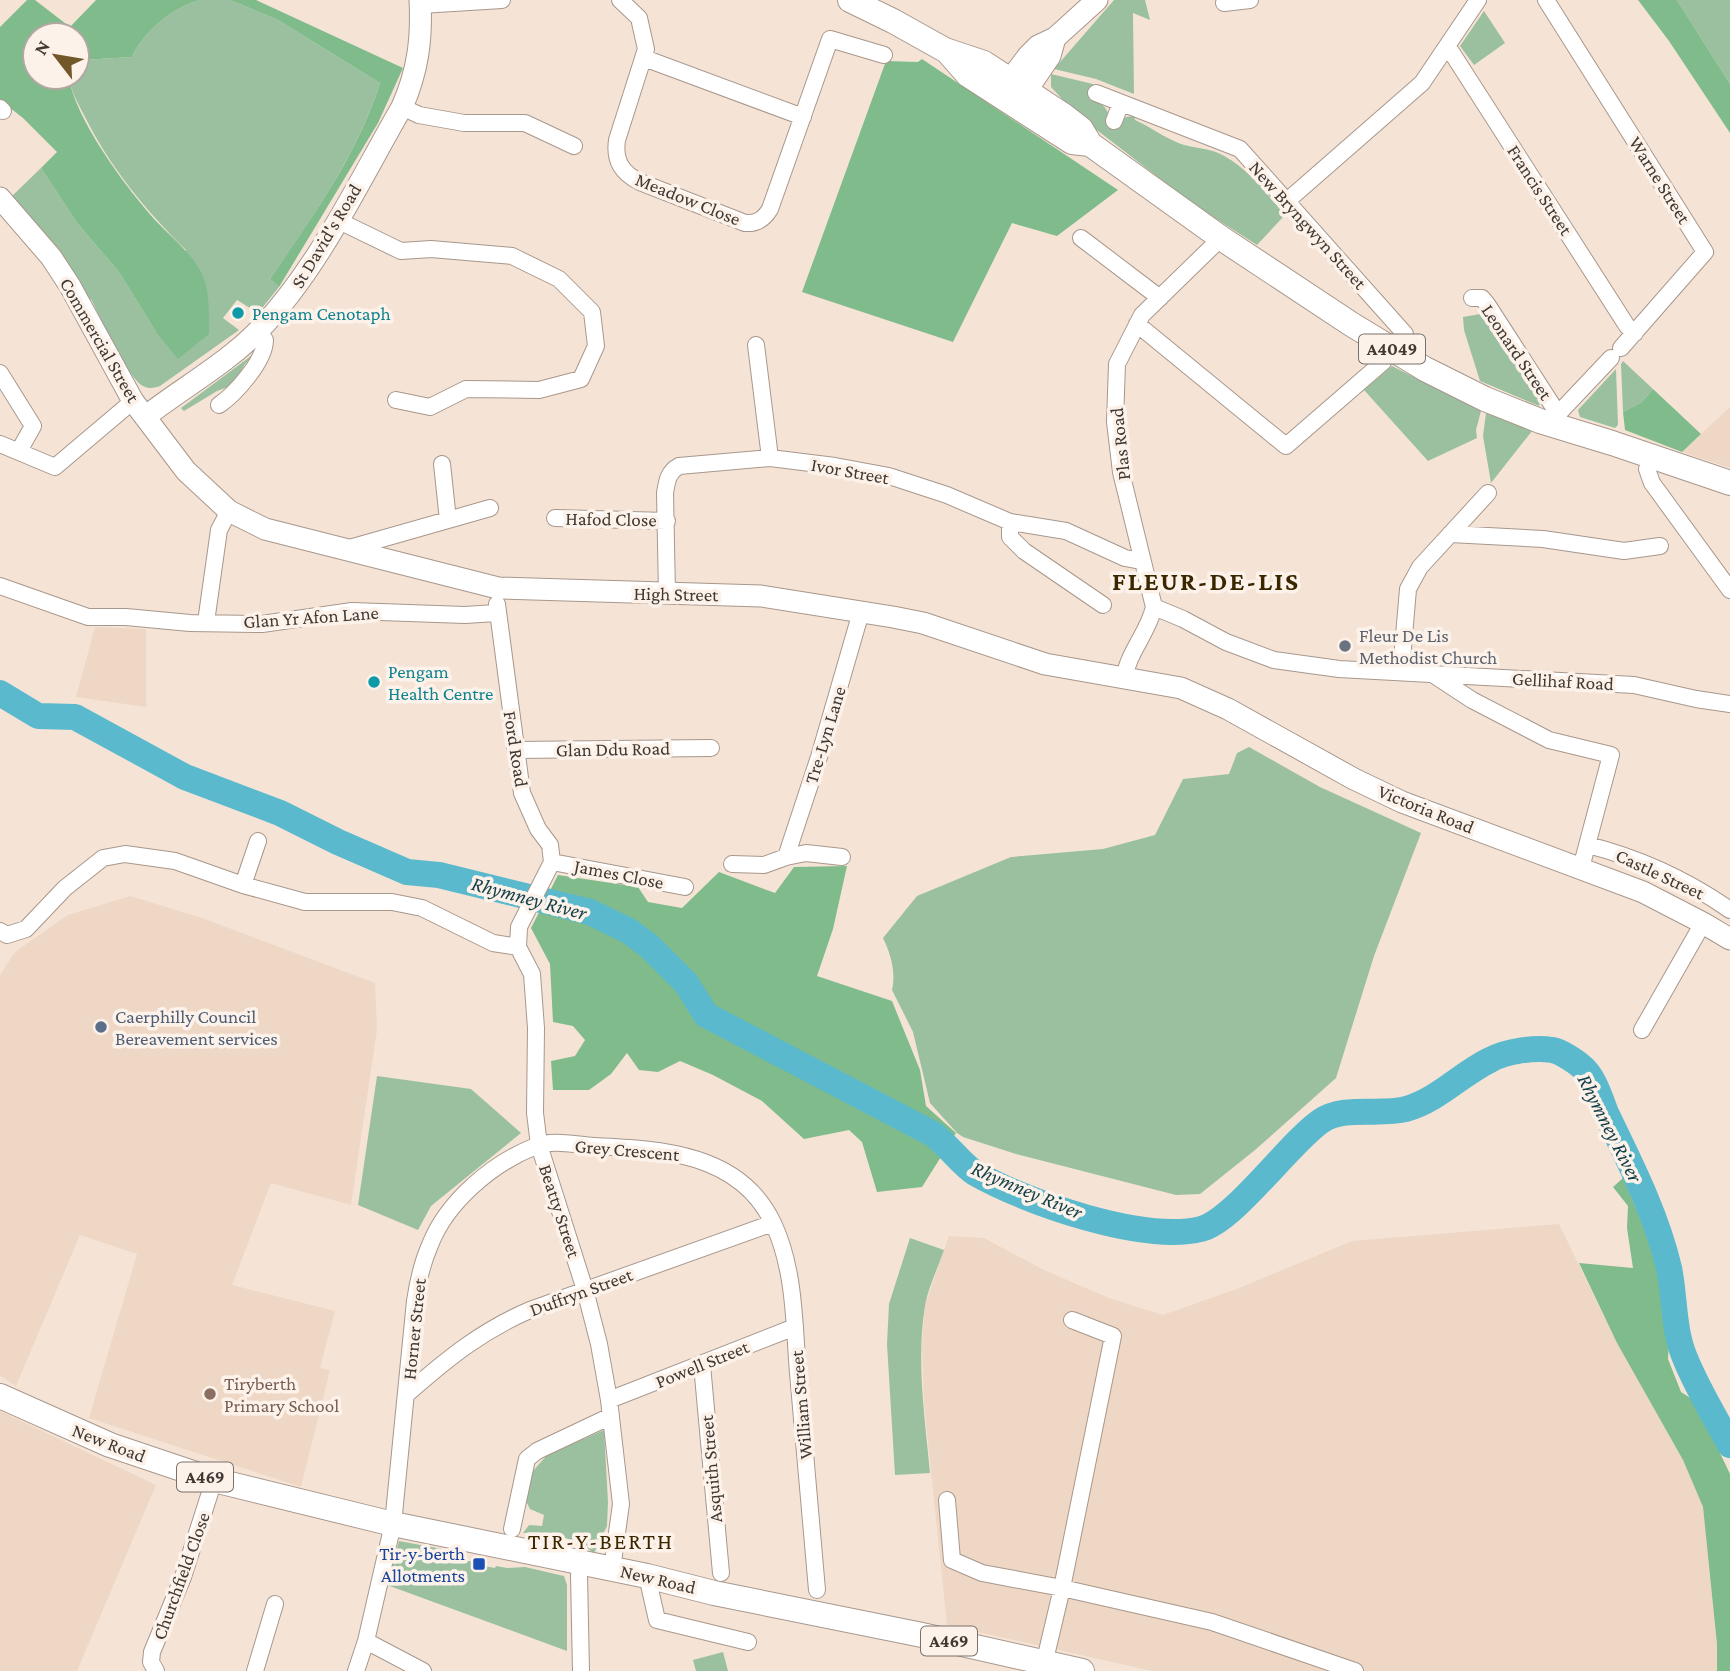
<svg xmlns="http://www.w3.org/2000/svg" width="1730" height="1671" viewBox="0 0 1730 1671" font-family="'Crimson Pro',serif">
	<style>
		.built { fill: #eed7c4 }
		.green { fill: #9ac0a0 }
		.forest { fill: #80bb8b }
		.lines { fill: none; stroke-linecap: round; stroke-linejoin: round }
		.river { stroke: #5bb9cd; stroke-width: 26 }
		.street-casing { stroke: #a8978b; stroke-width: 18 }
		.secondary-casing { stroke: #a8978b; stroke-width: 23 }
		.primary-casing { stroke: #a8978b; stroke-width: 26 }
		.street { stroke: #fff; stroke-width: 16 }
		.secondary { stroke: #fff; stroke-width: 21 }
		.primary { stroke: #fff; stroke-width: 24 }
		.culture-dot { fill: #0f9aa8; stroke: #fdf2ea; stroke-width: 2.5 }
		.worship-dot { fill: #6b7280; stroke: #fdf2ea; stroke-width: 2.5 }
		.service-dot { fill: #5c6f8a; stroke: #fdf2ea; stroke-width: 2.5 }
		.education-dot { fill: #8d6e63; stroke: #fdf2ea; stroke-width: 2.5 }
		.transit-dot { fill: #1a4fb4; stroke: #fdf2ea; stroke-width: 2.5 }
		.labels { text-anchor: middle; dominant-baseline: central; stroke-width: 7; stroke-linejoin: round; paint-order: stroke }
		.shield { fill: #fdf2ea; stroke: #78706a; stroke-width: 2 }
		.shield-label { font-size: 18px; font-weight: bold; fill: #3f3833 }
		.street-label { font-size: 19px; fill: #3f3833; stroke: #fdf2ea }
		.culture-label { font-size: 19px; fill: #0d838f; stroke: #fdf2ea; text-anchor: start }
		.worship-label { font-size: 19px; fill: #5b616d; stroke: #fdf2ea; text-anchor: start }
		.service-label { font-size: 19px; fill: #4e5e75; stroke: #fdf2ea; text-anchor: start }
		.education-label { font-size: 19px; fill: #785e54; stroke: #fdf2ea; text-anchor: start }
		.transit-label { font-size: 19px; fill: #164399; stroke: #fdf2ea; text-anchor: end }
		.water-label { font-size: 21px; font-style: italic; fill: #133f48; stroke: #fdf2ea }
		.quarter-label { font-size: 23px; letter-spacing: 2px; fill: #3a2700; stroke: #fdf2ea }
		.district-label { font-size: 26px; font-weight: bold; letter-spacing: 2px; fill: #3a2700; stroke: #fdf2ea }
	</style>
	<rect width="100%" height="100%" fill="#f5e4d6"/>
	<!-- built -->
	<path class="built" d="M 1730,407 L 1730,468 L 1682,452 L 1701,434 Z
		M 95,627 L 146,629 L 146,707 L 76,697 Z
		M 130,896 L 202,918 L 375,983 L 377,1030 L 351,1205 L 271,1183 L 232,1285 L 335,1311 L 320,1368 L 330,1370 L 301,1487 L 89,1418 L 137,1254 L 80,1235 L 16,1386 L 0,1376 L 0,975 L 15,952 L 68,915 Z
		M 1559,1224 L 1617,1343 L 1683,1460 L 1703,1507 L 1717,1644 L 1717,1671 L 1152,1671 L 947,1625 L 924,1404 L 922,1345 L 925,1305 L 949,1236 L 984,1238 L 1044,1270 L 1109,1298 L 1163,1315 L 1239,1288 L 1352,1241 Z
		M 0,1411 L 156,1485 L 77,1671 L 0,1671 Z"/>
	<!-- green -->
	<path class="green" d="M 202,0 L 230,0 L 278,20 L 380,83 C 357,155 313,216 270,279 L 279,287 L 258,313 L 237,300 L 223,318 L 239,330 L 160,386 C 155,388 148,389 143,386 C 128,378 100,317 91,299 L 87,300 L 11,197 L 41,168 L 77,223 L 119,272 L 156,332 L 186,250 C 146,211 110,167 85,117 C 78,103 71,92 69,77 L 77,77 L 77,64 L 83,60 L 132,57 C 142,33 176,4 202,0 Z
		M 1114,0 L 1145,0 L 1150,20 L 1133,13 L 1134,94 L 1096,79 L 1054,69 Z
		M 1677,0 L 1730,0 L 1730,84 Z
		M 1484,11 L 1505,43 L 1474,65 L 1460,46 Z
		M 1051,74 L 1093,84 L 1089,99 C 1099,103 1107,105 1109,117 L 1121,121 L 1126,117 L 1134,116 L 1135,120 C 1149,126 1160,135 1174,141 C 1187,148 1203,147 1216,152 C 1245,164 1265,192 1285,215 L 1257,245 L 1193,204 L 1076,114 L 1051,87 Z
		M 1486,313 L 1540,401 L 1539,406 L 1480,381 L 1464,330 L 1463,317 Z
		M 259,350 L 245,364 L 233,385 L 217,391 L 184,411 L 181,408 Z
		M 1623,361 L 1653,389 L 1642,402 L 1623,412 L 1621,364 Z
		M 1392,366 L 1481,411 L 1476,430 L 1477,438 L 1428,461 L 1364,390 Z
		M 1616,369 L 1618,425 L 1615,428 L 1580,417 L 1578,410 Z
		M 1486,413 L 1532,431 L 1491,483 L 1483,436 Z
		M 1249,747 L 1320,787 L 1421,833 L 1374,956 L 1336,1078 L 1255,1150 L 1200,1194 L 1176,1195 L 1016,1154 L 963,1137 L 957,1133 L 930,1103 L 913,1032 L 892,990 C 896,973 891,954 883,938 L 917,896 L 1011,857 L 1103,849 L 1155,835 L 1183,779 L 1229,774 L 1237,753 Z
		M 377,1076 L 471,1089 L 521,1133 L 431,1206 L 418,1230 L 358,1205 Z
		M 910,1238 L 944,1250 C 938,1268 928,1288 925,1306 C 916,1361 925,1419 930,1473 L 895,1475 L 887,1344 L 889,1304 Z
		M 604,1430 L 608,1502 L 607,1526 L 594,1553 C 575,1538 548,1530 523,1533 L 529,1525 L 542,1526 L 544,1515 L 530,1509 L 525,1499 L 533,1471 L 547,1455 Z
		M 399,1541 L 442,1549 L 454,1558 L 474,1562 L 473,1566 L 483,1568 L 484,1566 L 495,1568 L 496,1566 L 507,1568 L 525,1567 L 564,1576 L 567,1585 L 567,1651 L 387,1585 Z
		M 723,1652 L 728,1671 L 696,1671 L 693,1660 Z"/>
	<!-- forest -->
	<path class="forest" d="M 27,0 L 35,0 L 70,27 L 96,0 L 202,0 C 176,4 142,33 132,57 L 83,60 L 77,64 L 77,35 L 35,35 L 35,77 L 69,77 C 74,118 129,192 158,223 C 174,240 193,254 203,276 C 210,294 209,315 209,334 L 178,359 L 156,332 L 119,272 L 77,223 L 41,168 L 57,152 L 23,118 L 0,100 L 0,27 Z
		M 230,0 L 256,0 L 403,68 L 378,123 L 279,287 L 270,279 C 312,217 357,156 380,83 L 278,20 Z
		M 1638,0 L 1677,0 L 1730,84 L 1730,133 L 1669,41 Z
		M 922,59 L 1118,190 L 1057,236 L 1012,223 L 953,342 L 802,292 L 886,61 L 918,62 Z
		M 1653,389 L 1701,434 L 1682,452 L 1625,430 L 1623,412 L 1642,402 Z
		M 847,866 L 833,929 L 817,976 L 892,1001 L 920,1070 L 926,1106 L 956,1133 L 922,1187 L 877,1192 L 862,1142 L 849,1130 L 804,1139 L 762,1101 L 713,1075 L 680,1061 L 658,1072 L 639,1070 L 627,1053 L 611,1074 L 589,1090 L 553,1090 L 551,1061 L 575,1056 L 585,1040 L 573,1026 L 553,1022 L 550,964 L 531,928 L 558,875 L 638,887 L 648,902 L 682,908 L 719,872 L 775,893 L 794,867 Z
		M 1623,1178 L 1646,1231 L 1661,1285 L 1662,1315 L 1669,1341 L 1668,1359 L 1681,1392 L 1695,1401 L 1730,1474 L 1730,1671 L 1717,1671 L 1717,1644 L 1703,1507 L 1683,1460 L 1617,1343 L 1579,1263 L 1633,1268 L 1627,1228 L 1628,1206 L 1613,1187 Z"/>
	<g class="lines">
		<!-- river -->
		<path class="river" d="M 0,693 L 38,716 L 75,717 L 185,777 L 280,813 L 338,842 L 407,872 L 439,875 L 590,912 L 629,931 L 649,946 L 686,983 L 706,1015 L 933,1134 C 948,1145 961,1164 975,1173 C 1027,1203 1144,1243 1201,1229 C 1234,1221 1289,1143 1321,1121 C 1345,1105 1379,1116 1406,1109 C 1438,1100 1461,1074 1490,1060 C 1506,1051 1535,1047 1552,1050 C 1561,1051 1580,1064 1586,1071 C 1595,1081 1601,1100 1606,1113 C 1630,1163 1656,1213 1669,1268 C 1675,1297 1673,1330 1685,1358 C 1697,1388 1715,1417 1730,1445"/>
		<!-- street casing -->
		<g class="street-casing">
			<path id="street" d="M 620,0 L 639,18 L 646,49 L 617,140 C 614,161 622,173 640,182 L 745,223 C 757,224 764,219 770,209 L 830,39 L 884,55
				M 1546,0 L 1705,252 L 1621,348
				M 1224,3 L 1250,0
				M 421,5 L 502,0
				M 1446,48 L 1452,53 L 1627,326 L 1635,333
				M 644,58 L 803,117
				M 1096,93 L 1240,149 L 1405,334
				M 402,107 L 419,115 L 464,123 L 525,123 L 574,146
				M 0,108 L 3,111
				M 1114,121 L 1121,103
				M 1287,201 L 1422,83 L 1478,0
				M 337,220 L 401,251 L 431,249 L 512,256 L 559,279 L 592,312 L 596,346 L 581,379 L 539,390 L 466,389 L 430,407 L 396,400
				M 1081,238 L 1160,298
				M 1472,298 L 1482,298 L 1487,304 L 1558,414
				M 1137,324 L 1286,446 L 1383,362
				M 756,345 L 770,458
				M 0,373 L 33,426 L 19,451
				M 219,405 C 235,394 265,361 265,340 L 258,331
				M 1556,421 L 1558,414 L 1611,358
				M 0,444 L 55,467 L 133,401
				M 1651,457 L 1647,469 L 1652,483 L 1730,590
				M 442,464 L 448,520
				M 555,518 L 667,521
				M 1010,522 L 1010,537 L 1024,551 L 1103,605
				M 1450,534 L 1543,539 L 1624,551 L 1660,546
				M 346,549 L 490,508
				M 0,586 L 88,617 L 126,617 L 190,623 L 262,624 L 352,611 L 465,615 L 496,613
				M 667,594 L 665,493 C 667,481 668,472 679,466 L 770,458 L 835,466 L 889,476 L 947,495 L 1010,522 L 1066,531 L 1125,558 L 1141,561
				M 497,604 L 522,793 L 538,829 L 550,845 L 552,862
				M 1154,607 L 1183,619 L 1226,642 L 1274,660 L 1339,669 L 1634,685 L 1696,699 L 1730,704
				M 206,622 L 219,530 L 229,511
				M 1401,671 L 1408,589 L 1420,567 L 1488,493
				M 1434,675 L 1472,700 L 1549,740 L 1611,755 L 1581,868
				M 1124,679 C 1128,652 1148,633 1154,607 L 1121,472 L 1115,422 L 1117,364 L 1142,315 L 1221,238
				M 515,750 L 711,748
				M 1588,845 C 1639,858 1687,880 1730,910
				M 786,857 L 819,757 L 861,612
				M 552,862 L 519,927 L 518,947 L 532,974 L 536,1028 L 535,1113 L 539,1145 L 585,1290 L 599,1344 L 609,1400 L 621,1504 L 612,1569
				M 552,862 L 685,887
				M 732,864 L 764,865 L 786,857 L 806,853 L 842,857
				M 243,885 L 258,841
				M 0,931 L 7,935 L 26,929 L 65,888 L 103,858 L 125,854 L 175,861 L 243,885 L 305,902 L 392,902 L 422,908 L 493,943 L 518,947
				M 1642,1030 L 1703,923
				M 702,1365 L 721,1573
				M 407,1394 C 447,1359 481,1331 530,1310 L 773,1223
				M 609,1400 L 795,1327
				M 947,1500 L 952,1560 L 982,1573 L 1062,1588 L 1212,1622 L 1355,1671
				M 512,1529 L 527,1459 L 537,1451 L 611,1416
				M 647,1576 L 657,1620 L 748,1642
				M 366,1641 L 423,1671
				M 1044,1664 L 1062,1588 L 1113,1336 L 1072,1320
				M 156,1671 L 151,1662 L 152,1652 L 183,1577 L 214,1480
				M 255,1671 L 275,1604
				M 356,1671 L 366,1641 L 393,1524 L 415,1301 C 418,1281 422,1263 430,1245 C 447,1201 493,1163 536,1146 C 553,1139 576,1145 594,1146 C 661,1149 740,1153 773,1223 C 795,1269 794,1324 798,1373 C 805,1446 811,1518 817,1590
				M 581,1671 L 579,1575 L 581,1562"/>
		</g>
		<!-- secondary casing -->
		<g class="secondary-casing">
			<path id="secondary" d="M 1000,93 L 1028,56 L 1038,46 L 1055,38 L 1097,0
				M 1018,103 L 1050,56 L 1055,38
				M 0,198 L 51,257 L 70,286 L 133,401 L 186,471 L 229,511 L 265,529 L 498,588 L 761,596 L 893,617 L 923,623 L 1045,664 L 1181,688 L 1228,709 L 1354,779 L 1402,802 L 1643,892 L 1703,923 L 1730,939
				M 145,417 C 182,388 226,364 259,330 C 319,268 359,181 402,107 C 418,71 422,39 420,0"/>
		</g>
		<!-- primary casing -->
		<g class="primary-casing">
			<path id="primary" d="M 850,0 L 893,21 L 945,50 L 984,63 L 1063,115 L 1081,129 L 1090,144 L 1221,238 L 1351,324 L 1425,369 L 1485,399 L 1540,421 L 1612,443 L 1730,483
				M 947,51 L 968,75 L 1072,142 L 1090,144
				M 0,1396 L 110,1445 L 214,1480 L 393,1524 L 647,1576 L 714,1593 L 922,1635 L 1082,1671"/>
		</g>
		<!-- street -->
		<use href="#street" class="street"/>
		<!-- secondary -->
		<use href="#secondary" class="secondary"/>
		<!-- primary -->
		<use href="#primary" class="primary"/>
	</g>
	<!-- markers -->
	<g class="culture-dot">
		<circle cx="238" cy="313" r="7"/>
		<circle cx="374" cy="682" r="7"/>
	</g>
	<circle class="worship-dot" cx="1345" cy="646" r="7"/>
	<circle class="service-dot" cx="101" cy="1027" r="7"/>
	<circle class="education-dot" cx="210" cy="1394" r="7"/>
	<rect class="transit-dot" x="472" y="1557" width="14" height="14" rx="3.5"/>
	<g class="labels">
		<!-- shield labels -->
		<g class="shield">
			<rect x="1359" y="334.5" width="66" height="29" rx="5"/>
			<rect x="177" y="1462.5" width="56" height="29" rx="5"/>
			<rect x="921" y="1626.5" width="56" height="29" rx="5"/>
		</g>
		<g class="shield-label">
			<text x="1392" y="349">A4049</text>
			<text x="205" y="1477">A469</text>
			<text x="949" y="1641">A469</text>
		</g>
		<!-- street labels -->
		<g class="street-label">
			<text transform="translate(1660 180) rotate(58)">Warne Street</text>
			<text transform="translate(1540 190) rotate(57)">Francis Street</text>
			<text transform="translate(688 199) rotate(22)">Meadow Close</text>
			<text transform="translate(1308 225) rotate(48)">New Bryngwyn Street</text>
			<text transform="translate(326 236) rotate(-59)">St David's Road</text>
			<text transform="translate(100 340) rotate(60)">Commercial Street</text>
			<text transform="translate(1517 352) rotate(56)">Leonard Street</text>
			<text transform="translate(1120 444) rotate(-96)">Plas Road</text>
			<text transform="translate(850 471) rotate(10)">Ivor Street</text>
			<text transform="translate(611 519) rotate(1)">Hafod Close</text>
			<text transform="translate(676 594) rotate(1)">High Street</text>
			<text transform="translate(311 617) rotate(-4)">Glan Yr Afon Lane</text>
			<text transform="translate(1563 681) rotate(3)">Gellihaf Road</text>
			<text transform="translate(825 735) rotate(-73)">Tre-Lyn Lane</text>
			<text transform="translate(516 749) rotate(81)">Ford Road</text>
			<text transform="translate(613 749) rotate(-1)">Glan Ddu Road</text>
			<text transform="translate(1426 809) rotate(22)">Victoria Road</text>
			<text transform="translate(619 874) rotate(11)">James Close</text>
			<text transform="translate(1660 874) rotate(25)">Castle Street</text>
			<text transform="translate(627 1150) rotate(5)">Grey Crescent</text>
			<text transform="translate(560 1211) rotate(72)">Beatty Street</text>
			<text transform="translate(581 1292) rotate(-20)">Duffryn Street</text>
			<text transform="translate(414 1329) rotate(-84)">Horner Street</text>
			<text transform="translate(702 1364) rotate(-22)">Powell Street</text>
			<text transform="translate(801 1405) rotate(-95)">William Street</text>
			<text transform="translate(109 1443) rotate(21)">New Road</text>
			<text transform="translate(711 1469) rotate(-95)">Asquith Street</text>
			<text transform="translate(181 1576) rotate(-70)">Churchfield Close</text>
			<text transform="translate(658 1579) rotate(13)">New Road</text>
		</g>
		<!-- culture labels -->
		<g class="culture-label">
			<text x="252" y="313">Pengam Cenotaph</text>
			<text x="388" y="671">Pengam<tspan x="388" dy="22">Health Centre</tspan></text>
		</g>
		<!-- worship labels -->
		<g class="worship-label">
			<text x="1359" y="635">Fleur De Lis<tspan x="1359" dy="22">Methodist Church</tspan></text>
		</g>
		<!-- service labels -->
		<g class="service-label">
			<text x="115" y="1016">Caerphilly Council<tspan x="115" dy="22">Bereavement services</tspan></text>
		</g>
		<!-- education labels -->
		<g class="education-label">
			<text x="224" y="1383">Tiryberth<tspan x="224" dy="22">Primary School</tspan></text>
		</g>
		<!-- transit labels -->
		<g class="transit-label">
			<text x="465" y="1553">Tir-y-berth<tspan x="465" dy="22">Allotments</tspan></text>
		</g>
		<!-- water labels -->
		<g class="water-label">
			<text transform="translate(529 898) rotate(15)">Rhymney River</text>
			<text transform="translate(1610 1128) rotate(63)">Rhymney River</text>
			<text transform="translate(1027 1190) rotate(23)">Rhymney River</text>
		</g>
		<!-- quarter labels -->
		<g class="quarter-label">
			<text x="601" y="1541">TIR-Y-BERTH</text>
		</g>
		<!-- district labels -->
		<g class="district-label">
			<text x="1206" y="581">FLEUR-DE-LIS</text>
		</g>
	</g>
	<!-- north arrow -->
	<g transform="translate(56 56) rotate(301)"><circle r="33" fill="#fdf2ea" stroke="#b1a8a1" stroke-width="2"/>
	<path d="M0-5L12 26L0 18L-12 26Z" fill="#715729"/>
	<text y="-10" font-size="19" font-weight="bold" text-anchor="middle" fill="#3f3833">N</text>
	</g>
</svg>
